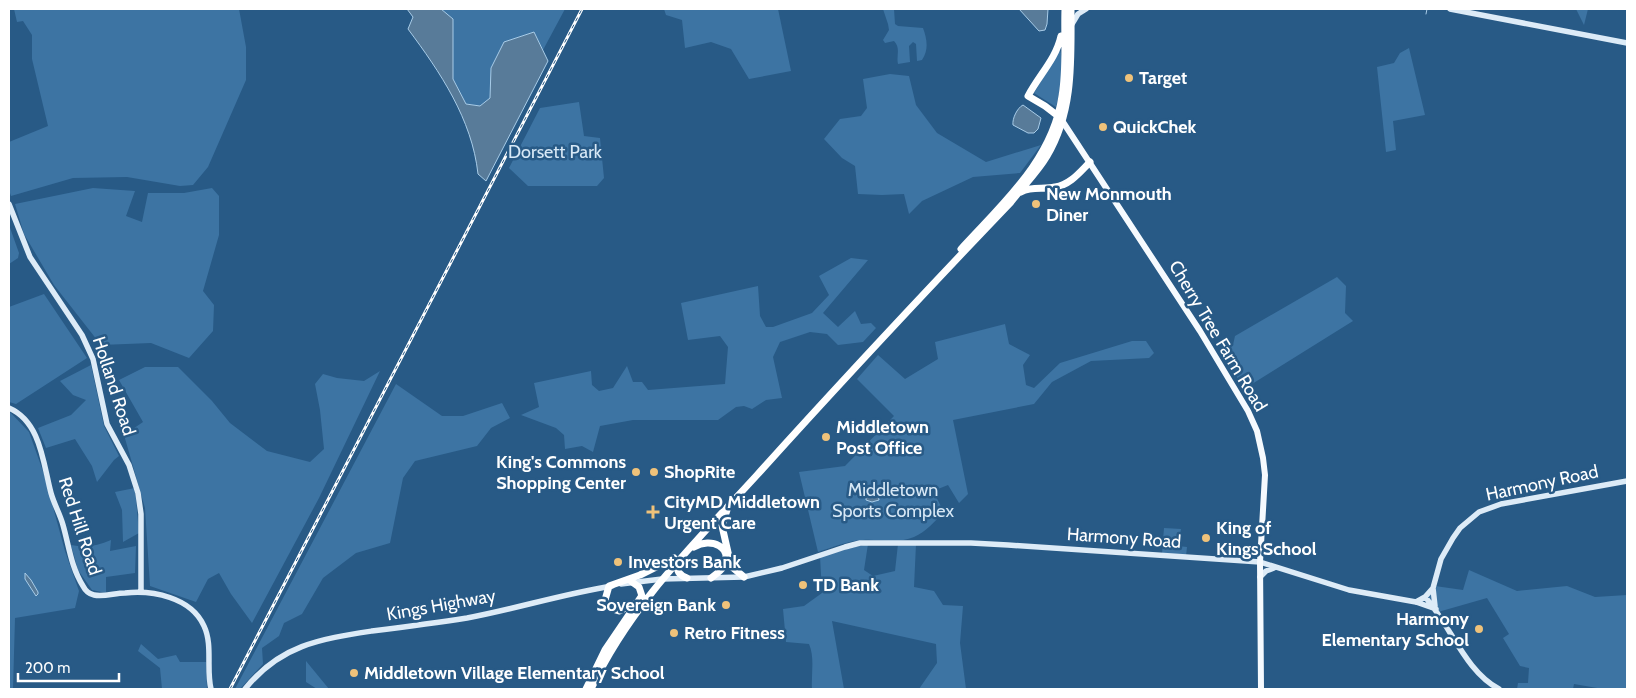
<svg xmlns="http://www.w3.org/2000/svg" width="1636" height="698" viewBox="0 0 1636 698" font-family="Cabin,sans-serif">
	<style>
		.green { fill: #3d74a3 }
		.water { fill: #587b99; stroke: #a8cce8 }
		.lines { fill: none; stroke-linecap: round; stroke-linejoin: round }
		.stream { stroke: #a8cce8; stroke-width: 1 }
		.secondary { stroke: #ddebf7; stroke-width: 5.5 }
		.primary { stroke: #f6fafe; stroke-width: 6 }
		.highway { stroke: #fff; stroke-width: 7 }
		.rail-casing { stroke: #fff; stroke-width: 3 }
		.rail { stroke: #285a86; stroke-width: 1; stroke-dasharray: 4; stroke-linecap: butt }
		.poi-dot { fill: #efc27a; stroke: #285a86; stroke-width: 2 }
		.labels { text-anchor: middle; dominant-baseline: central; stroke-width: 5; stroke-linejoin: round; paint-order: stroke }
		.poi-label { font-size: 18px; font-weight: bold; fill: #fff; stroke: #285a86; text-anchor: start }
		.park-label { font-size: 18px; fill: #d7e8f6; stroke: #285a86 }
		.street-label { font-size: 18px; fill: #fff; stroke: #285a86 }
	</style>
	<rect width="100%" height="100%" fill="#285a86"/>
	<!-- green -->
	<path class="green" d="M 14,9 L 239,9 L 246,47 L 246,80 L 208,167 L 193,185 L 180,186 L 127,177 L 73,178 L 11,196 L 9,190 L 9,142 L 48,126 L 32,59 L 32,35 L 23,21 L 17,22 Z
		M 441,9 L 565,9 L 543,50 L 534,32 L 491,68 L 491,98 L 480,106 L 466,104 L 453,79 L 453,19 Z
		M 664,9 L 778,9 L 791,71 L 749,79 L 731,49 L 711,42 L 685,48 L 682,20 L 666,15 Z
		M 883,9 L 894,9 L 895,24 L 898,26 L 923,28 C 927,39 929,50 922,60 L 917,61 L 916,44 L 913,42 L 909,46 L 910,62 L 898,64 C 896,56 901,48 894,41 L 885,43 L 883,40 L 889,30 L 888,24 Z
		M 1576,9 L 1588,9 L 1584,25 Z
		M 1409,48 L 1425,115 L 1393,121 L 1396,150 L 1386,152 L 1377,67 L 1394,63 L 1400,53 Z
		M 1060,50 C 1065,64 1060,92 1056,107 L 1034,93 Z
		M 890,74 L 909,76 L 916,105 L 937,133 L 986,162 L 1041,145 L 1020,173 L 973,177 L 922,201 L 909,214 L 904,194 L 882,195 L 858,194 L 855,166 L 842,158 L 824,139 L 840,119 L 861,116 L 867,108 L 863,79 Z
		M 579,102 L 584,136 L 600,138 L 604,178 L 597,186 L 528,186 L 509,168 L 540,108 Z
		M 93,188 L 135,191 L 126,216 L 142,222 L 148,193 L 184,193 L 212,188 L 219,196 L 219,235 L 203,291 L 214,305 L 213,331 L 189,358 L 151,343 L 101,345 L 54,285 L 24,234 L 15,204 Z
		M 9,225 L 19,253 L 18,258 L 9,264 Z
		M 851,258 L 868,260 L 823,313 L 838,327 L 855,311 L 861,324 L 871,323 L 876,328 L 863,342 L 838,345 L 827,334 L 810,332 L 780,342 L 773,357 L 782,398 L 766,400 L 752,409 L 744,406 L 736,407 L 718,420 L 633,420 L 600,426 L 593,452 L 582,446 L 565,449 L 564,435 L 556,428 L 521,415 L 539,407 L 534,383 L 591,371 L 592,385 L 599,391 L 613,388 L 627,366 L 633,382 L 642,382 L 648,390 L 725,384 L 728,347 L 720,336 L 688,340 L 681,303 L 758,286 L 760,316 L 766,327 L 773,327 L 812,313 L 829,295 L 819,276 Z
		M 1337,277 L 1346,286 L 1345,313 L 1353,321 L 1244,389 L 1220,349 L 1233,345 L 1235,336 Z
		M 44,294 L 87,358 L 16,404 L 9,402 L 9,307 Z
		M 1005,324 L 1009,344 L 1030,355 L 1023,365 L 1026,385 L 1034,388 L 1060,363 L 1132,341 L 1146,341 L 1154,353 L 1149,358 L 1091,361 L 1052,382 L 1034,404 L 953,420 L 968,494 L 959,503 L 948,485 L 933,491 L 944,512 C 935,521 926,532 914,537 C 898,544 880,539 863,540 C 848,541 833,547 818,552 L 799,472 L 845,466 L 894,416 L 857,379 L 878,355 L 905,379 L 938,359 L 935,342 Z
		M 91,365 L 104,426 L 119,456 L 114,460 L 97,482 L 92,466 L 75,439 L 46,448 L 38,428 L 71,415 L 86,400 L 73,395 L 60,381 Z
		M 145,367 L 178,367 L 212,401 L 230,423 L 267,451 L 310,462 L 324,449 L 320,410 L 315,384 L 323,374 L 337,378 L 364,381 L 380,371 L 319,498 L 252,623 L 231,594 L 219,573 L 208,579 L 196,602 L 150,586 L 145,508 L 124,435 L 143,422 L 119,380 Z
		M 396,384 L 442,416 L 463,416 L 502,403 L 510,418 L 491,428 L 477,446 L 415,461 L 403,478 L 390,543 L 356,553 L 323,578 L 302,614 L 284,623 L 279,636 L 262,648 L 263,664 L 240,689 L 235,689 Z
		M 9,411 L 29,432 L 44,474 L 65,551 L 79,591 L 75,608 L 15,618 L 13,689 L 9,689 Z
		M 135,488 L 139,533 L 123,542 L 122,510 L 115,492 Z
		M 1164,528 L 1181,529 L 1178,546 L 1187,547 L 1186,556 L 1162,554 Z
		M 111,540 L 110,551 L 136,546 L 135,573 L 106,577 L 106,593 L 92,590 L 78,570 L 71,545 C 86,548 97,546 111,540 Z
		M 868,544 L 864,570 L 873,576 L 895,571 L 898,544 L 916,544 L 914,587 L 934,591 L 943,605 L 963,606 L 960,643 L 966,689 L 919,689 L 937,663 L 936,644 L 832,621 L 844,689 L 812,689 C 811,674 815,658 809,644 L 786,642 L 783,609 L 804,606 L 822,593 L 820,556 Z
		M 1469,570 L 1517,591 L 1567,586 L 1595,597 L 1627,595 L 1627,689 L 1603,689 L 1574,684 L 1573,689 L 1517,689 L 1518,683 L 1528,683 L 1529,668 L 1520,666 L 1503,638 L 1509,634 L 1487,598 L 1438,612 L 1426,598 L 1435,586 L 1463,590 Z
		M 141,644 L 158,659 L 176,655 L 180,662 L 206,662 L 207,689 L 162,689 L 160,668 L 138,651 Z
		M 306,661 L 329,689 L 317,689 L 306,682 Z"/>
	<!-- water -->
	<path class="water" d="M 407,9 L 441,9 L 453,19 L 453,79 L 466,104 L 480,106 L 490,98 L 491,68 L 504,42 L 534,32 L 548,61 L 486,181 L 478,174 C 472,119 440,72 408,29 L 413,17 Z
		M 1019,9 L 1048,9 L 1047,24 L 1045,30 L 1039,31 Z
		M 1023,105 L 1041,118 L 1038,129 L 1034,133 L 1028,133 L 1013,125 C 1012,119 1017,108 1023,105 Z
		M 868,488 L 875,488 L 876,493 L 878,493 L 879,500 L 872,502 L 866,500 L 866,494 L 868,493 Z
		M 25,573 L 31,580 L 38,592 L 38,594 L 36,596 L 25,579 Z"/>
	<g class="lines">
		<!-- stream -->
		<path class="stream" d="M 1426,14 L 1427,9"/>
		<!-- secondary -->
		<path class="secondary" d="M 1450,9 L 1627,43
			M 1072,24 L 1078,14 L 1086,9
			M 9,204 L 30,257 L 82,335 L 93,359 L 107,424 L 129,465 L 138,493 L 141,514 L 141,592
			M 9,408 C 41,422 43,463 51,493 C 54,504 60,514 63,525 C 69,546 71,567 83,586 C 85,590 89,594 94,595 C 104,597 115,593 125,593 C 152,590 191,597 204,626 C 213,645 206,669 211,689
			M 1260,577 L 1266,571 L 1274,568
			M 621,584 L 662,579 L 744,577 L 782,568 L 845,547 L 860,543 L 971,543 L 1008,545 L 1260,562 L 1349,590 L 1416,602 L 1436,609
			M 1433,588 L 1435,606
			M 1425,597 C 1451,626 1465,671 1499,689
			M 1416,602 L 1425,597 L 1433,588 L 1441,559 L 1453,538 L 1460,528 L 1479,512 L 1501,504 L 1627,481
			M 245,689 C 280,645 320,639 372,631 C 404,627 435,623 467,618 C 515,609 563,594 612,586"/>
		<!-- primary -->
		<path class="primary" d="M 1061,119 L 1200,331 L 1248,411 L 1257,431 L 1263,458 L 1265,475 L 1260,562 L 1261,689"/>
		<!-- highway -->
		<path class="highway" d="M 1058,116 L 1045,106 L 1028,96 C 1039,75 1056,59 1061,36
			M 1021,192 C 1032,186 1044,190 1055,187 C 1070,185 1080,172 1090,162
			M 961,249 C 1002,204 1053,160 1062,96 C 1067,68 1064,37 1065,9
			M 727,510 L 722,526 L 730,561 L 732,567 L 744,577
			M 694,547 C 711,537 734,547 723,567 C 721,571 715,575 711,578
			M 677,562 C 676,571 679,575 687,578
			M 632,582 L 639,587 L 642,596
			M 634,604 L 619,611 L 609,608 L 605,600 L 609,586 L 640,575 L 674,558
			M 586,689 L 605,650 L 641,597
			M 591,689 C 630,605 695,543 757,475 C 840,383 925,292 1011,202 C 1023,186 1037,173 1047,156 C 1074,111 1071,59 1071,9"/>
		<!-- rail casing -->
		<g class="rail-casing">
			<path id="rail" d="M 230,689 L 582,9"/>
		</g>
		<!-- rail -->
		<use href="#rail" class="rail"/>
	</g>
	<!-- markers -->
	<g class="poi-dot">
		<circle cx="1129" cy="78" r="5"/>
		<circle cx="1103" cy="127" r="5"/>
		<circle cx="1036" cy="204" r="5"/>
		<circle cx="826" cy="437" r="5"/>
		<circle cx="636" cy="472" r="5"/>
		<circle cx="654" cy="472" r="5"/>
		<path d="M650.5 504.5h5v5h5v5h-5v5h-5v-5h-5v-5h5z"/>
		<circle cx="1206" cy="538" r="5"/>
		<circle cx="618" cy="562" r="5"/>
		<circle cx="803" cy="585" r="5"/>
		<circle cx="726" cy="605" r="5"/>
		<circle cx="1479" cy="629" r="5"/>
		<circle cx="674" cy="633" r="5"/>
		<circle cx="354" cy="673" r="5"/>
	</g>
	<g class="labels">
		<!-- poi labels -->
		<g class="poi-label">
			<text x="1139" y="78">Target</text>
			<text x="1113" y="127">QuickChek</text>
			<text x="1046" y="194">New Monmouth<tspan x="1046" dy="21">Diner</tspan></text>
			<text x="836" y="427">Middletown<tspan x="836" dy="21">Post Office</tspan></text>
			<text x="626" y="462" text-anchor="end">King's Commons<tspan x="626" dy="21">Shopping Center</tspan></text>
			<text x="664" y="472">ShopRite</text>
			<text x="664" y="502">CityMD Middletown<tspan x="664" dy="21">Urgent Care</tspan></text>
			<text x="1216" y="528">King of<tspan x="1216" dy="21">Kings School</tspan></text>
			<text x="628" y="562">Investors Bank</text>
			<text x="813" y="585">TD Bank</text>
			<text x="716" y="605" text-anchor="end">Sovereign Bank</text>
			<text x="1469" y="619" text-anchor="end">Harmony<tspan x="1469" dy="21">Elementary School</tspan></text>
			<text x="684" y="633">Retro Fitness</text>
			<text x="364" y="673">Middletown Village Elementary School</text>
		</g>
		<!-- park labels -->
		<g class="park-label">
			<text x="555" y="152">Dorsett Park</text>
			<text x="893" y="490">Middletown<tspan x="893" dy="21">Sports Complex</tspan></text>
		</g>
		<!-- street labels -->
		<g class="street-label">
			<text transform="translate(1218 336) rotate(59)">Cherry Tree Farm Road</text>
			<text transform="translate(114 386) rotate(72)">Holland Road</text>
			<text transform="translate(1542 483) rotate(-12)">Harmony Road</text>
			<text transform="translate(80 526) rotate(72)">Red Hill Road</text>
			<text transform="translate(1124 538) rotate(4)">Harmony Road</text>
			<text transform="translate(441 605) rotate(-10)">Kings Highway</text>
		</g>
	</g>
	<!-- border -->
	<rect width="1636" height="698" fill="none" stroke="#ffffff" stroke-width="20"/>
	<!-- scale -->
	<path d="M18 673v8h101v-8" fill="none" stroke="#ffffff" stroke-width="2.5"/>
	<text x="25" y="673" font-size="15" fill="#ffffff" stroke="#285a86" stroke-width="4" paint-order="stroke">200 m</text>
</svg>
